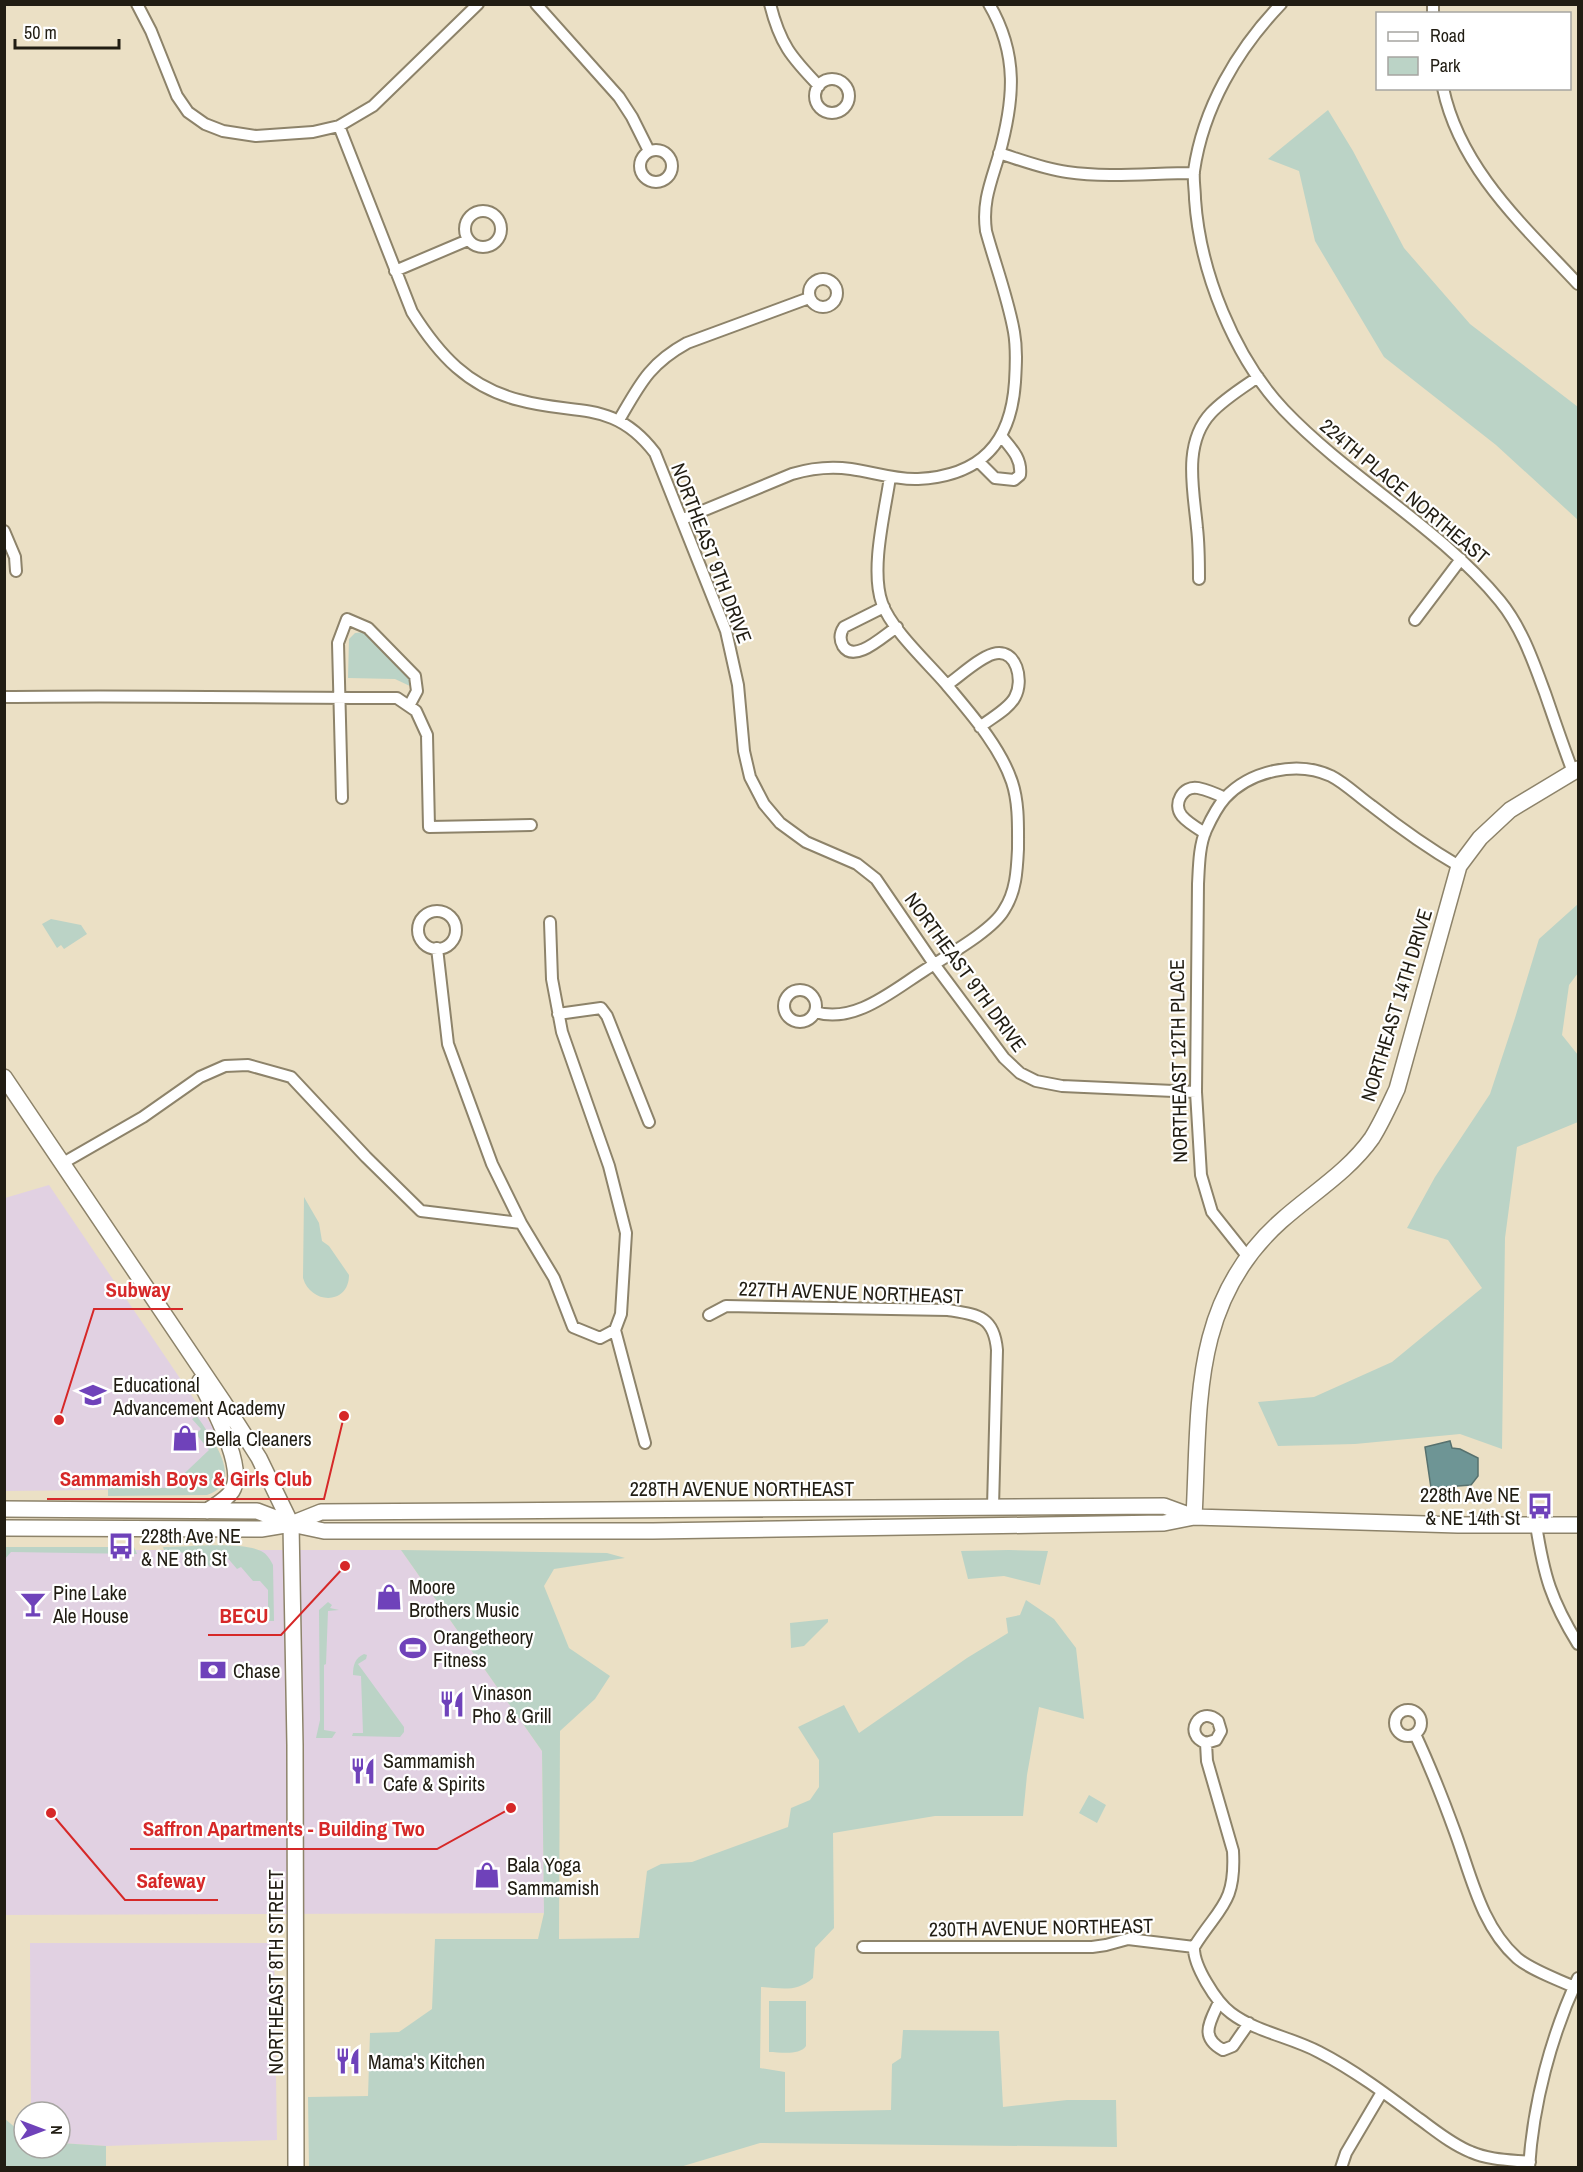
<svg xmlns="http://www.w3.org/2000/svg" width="1583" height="2172" viewBox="0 0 1583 2172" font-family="'Archivo Narrow',sans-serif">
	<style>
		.commercial { fill: #e1d1e2 }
		.green { fill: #bbd3c6 }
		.water { fill: #6e9595; stroke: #57716e; stroke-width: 1.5 }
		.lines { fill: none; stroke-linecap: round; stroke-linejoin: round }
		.street-casing { stroke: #8d836a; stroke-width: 14 }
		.secondary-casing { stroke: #8d836a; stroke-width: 18 }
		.street { stroke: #fff; stroke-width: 10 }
		.secondary { stroke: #fff; stroke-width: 15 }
		.labels { text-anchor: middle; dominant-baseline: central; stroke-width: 4.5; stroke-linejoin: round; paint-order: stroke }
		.street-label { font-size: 20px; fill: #211d13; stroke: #fff }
		.poi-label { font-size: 20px; fill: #211d13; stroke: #fff; text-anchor: start }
		.leader { fill: none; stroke: #d62828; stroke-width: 2 }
		.callout-dot { fill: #d62828; stroke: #fff; stroke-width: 2 }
		.callout-label { font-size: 21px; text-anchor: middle; font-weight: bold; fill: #d62828; stroke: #fff; stroke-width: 4.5; stroke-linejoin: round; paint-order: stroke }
	</style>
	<rect width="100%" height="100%" fill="#ebe0c5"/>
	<!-- commercial -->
	<path class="commercial" d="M 49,1185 L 215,1430 L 200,1489 L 5,1491 L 5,1198 Z
		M 4,1550 L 401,1550 L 542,1751 L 544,1913 L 5,1915 Z
		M 30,1943 L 274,1943 L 277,2140 L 106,2146 L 60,2143 L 60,2112 L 31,2112 Z"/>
	<!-- green -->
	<path class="green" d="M 1328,110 L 1353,151 L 1404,248 L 1470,324 L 1578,407 L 1578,520 L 1496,445 L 1384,357 L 1315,241 L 1299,171 L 1268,159 Z
		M 364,632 L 410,679 L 412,687 L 395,679 L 348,678 L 349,639 L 355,633 Z
		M 1578,904 L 1578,973 L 1569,985 L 1562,1035 L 1578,1055 L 1578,1122 L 1517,1147 L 1505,1238 L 1502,1449 L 1460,1434 L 1355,1444 L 1278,1446 L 1258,1402 L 1314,1397 L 1392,1362 L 1482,1288 L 1448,1240 L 1407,1228 L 1435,1177 L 1490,1094 L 1515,1018 L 1539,939 Z
		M 51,919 L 81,925 L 87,934 L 64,949 L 61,945 L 57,948 L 42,924 Z
		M 304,1197 L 319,1223 L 322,1241 L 329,1246 L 349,1275 C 349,1305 311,1305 303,1278 Z
		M 197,1416 C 210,1436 247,1482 207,1495 L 108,1496 L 108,1486 L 169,1488 L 209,1450 L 196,1434 L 201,1429 L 192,1419 Z
		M 5,1547 L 134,1547 L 137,1554 L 11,1552 L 5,1559 Z
		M 163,1547 C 187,1547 240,1541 261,1551 C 267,1554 270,1559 273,1565 L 274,1621 L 268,1621 L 268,1590 L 260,1581 L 253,1581 L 241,1567 L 237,1569 L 225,1555 L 210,1567 L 198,1555 L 164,1550 Z
		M 401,1550 L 607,1553 L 625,1558 L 554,1569 L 544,1586 L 569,1648 L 610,1676 L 595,1699 L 560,1731 L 559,1939 L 639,1938 L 647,1871 L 661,1864 L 692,1862 L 788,1827 L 791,1808 L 810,1800 L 819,1787 L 819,1760 L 798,1727 L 844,1705 L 859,1733 L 967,1658 L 1008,1633 L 1006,1618 L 1020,1615 L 1026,1600 L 1054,1619 L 1076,1648 L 1084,1719 L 1039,1707 L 1027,1775 L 1023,1816 L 935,1816 L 833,1833 L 834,1928 L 815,1948 L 813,1978 C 796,1993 781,1988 761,1987 L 760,2068 L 785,2072 L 785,2112 L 891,2110 L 892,2064 L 901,2058 L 903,2030 L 999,2031 L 1003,2107 L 1067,2100 L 1116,2100 L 1117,2147 L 760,2143 L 680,2167 L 309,2167 L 308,2097 L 368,2096 L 370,2033 L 399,2032 L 432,2009 L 435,1939 L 538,1939 L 544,1913 L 542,1751 Z
		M 1009,1550 L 1048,1551 L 1040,1585 L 1004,1576 L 968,1579 L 961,1551 Z
		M 328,1602 L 332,1605 L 330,1608 L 339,1610 L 328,1611 L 326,1664 L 324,1665 L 324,1730 L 336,1732 L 332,1738 L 316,1738 L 320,1720 L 319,1610 Z
		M 828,1619 L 828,1622 L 804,1646 L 791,1648 L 790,1623 Z
		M 364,1654 L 367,1655 L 366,1659 L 358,1664 L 404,1727 L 404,1732 L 400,1737 L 352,1736 L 353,1733 L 363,1733 L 361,1676 L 353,1675 C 353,1665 355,1658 364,1654 Z
		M 1089,1795 L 1106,1805 L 1097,1823 L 1079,1813 Z
		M 769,2001 L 806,2001 L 806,2046 C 799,2056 780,2052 769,2052 Z
		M 4,2118 L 24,2135 L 24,2148 L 60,2148 L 60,2143 L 106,2146 L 106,2167 L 5,2167 Z"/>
	<!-- water -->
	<path class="water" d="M 1450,1441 L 1452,1448 L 1460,1449 L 1478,1458 L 1478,1476 L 1471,1485 L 1431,1488 L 1425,1447 Z"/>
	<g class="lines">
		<!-- street casing -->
		<g class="street-casing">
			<path id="street" d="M 137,4 L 151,31 L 177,96 L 188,112 L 205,124 L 223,131 L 256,136 L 313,132 L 339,126 L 373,106 L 478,4
				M 536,4 L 619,97 L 632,117 L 649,151
				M 770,4 C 780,44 791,57 819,86
				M 1281,4 C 1237,50 1203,108 1194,171 C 1193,180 1195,190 1195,199 C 1200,272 1234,357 1284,410 C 1351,480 1439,527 1500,601 C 1522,628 1533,661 1545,693 C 1554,719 1563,746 1573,772
				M 1433,4 L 1433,14
				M815 96a17 17 0 1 1 34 0a17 17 0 1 1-34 0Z
				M 1443,88 C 1460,169 1524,226 1578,284
				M 339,126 L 412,312 C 439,355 468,387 519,400 C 576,416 614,399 655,453 L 726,631 L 738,685 L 744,751 L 750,777 L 764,804 L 780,823 L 806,842 L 857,864 L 876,879 L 934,964 L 1004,1058 L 1020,1073 L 1036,1081 L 1062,1086 L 1196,1092
				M640 166a16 16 0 1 1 32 0a16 16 0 1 1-32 0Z
				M 999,153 C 1021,160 1044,169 1067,172 C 1108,178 1152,173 1194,173
				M465 229a18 18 0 1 1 36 0a18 18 0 1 1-36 0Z
				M 395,271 L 468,240
				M809 293a14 14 0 1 1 28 0a14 14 0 1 1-28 0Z
				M 619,420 C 640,384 649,364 687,343 L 809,298
				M 979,462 L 995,478 L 1014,480 L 1020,475 C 1022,459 1012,449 1002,437
				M 683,519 L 792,474 C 812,468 830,466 851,469 C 873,472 895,480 918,479 C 981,476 1011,443 1015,382 C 1016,365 1017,349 1014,332 C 1008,298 995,264 986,231 C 982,202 991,182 999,155 C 1014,101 1019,55 989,4
				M 4,531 L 15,557 L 16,571
				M 1199,579 C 1199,562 1199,545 1197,528 C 1194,492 1182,444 1211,413 C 1224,399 1242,388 1258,377
				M 884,607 L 844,627 C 840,633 839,639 843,646 C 855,664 884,635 897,627
				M 1415,620 L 1461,559
				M 947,685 C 960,676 979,658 993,654 C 1017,647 1024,681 1015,697 C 1009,709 991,718 980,727
				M 4,697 C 135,695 266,698 397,698 L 416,711 L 427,735 L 429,827 L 531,825
				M 342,798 L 338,643 L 347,619 L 368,628 L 415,676 L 417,691 L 409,706
				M 1205,833 C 1197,828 1188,823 1182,816 C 1172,804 1183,785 1198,788 C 1207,790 1217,794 1225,798
				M418 930a19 19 0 1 1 38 0a19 19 0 1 1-38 0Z
				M 437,948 L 448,1044 L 492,1164 L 521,1223
				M784 1006a16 16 0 1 1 32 0a16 16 0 1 1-32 0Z
				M 815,1012 C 855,1024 892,991 925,970 C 946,956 992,931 1004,910 C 1016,892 1017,870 1018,849 C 1018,827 1019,803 1012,782 C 1000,746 970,713 946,684 C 927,662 891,629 882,603 C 870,569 885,512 890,477
				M 558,1014 L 601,1008 L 607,1016 L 649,1122
				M 63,1163 L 143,1117 L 200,1077 L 225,1066 L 248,1065 L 291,1077 L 366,1157 L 421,1211 L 521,1223 L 554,1278 L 573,1327 L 600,1338 L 615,1330 L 621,1314 L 626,1233 L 609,1166 L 562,1032 L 552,979 L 550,922
				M 1247,1256 L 1212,1212 L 1201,1175 L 1196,1092 L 1198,884 C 1199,866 1199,846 1206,830 C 1211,819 1217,807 1225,798 C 1250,771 1297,760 1331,776 C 1345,783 1359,797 1372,806 C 1400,828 1428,848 1459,866
				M 709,1315 L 726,1306 L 948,1310 C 978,1315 994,1316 997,1350 L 993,1507
				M 615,1330 L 645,1443
				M 1536,1525 C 1544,1576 1551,1600 1578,1644
				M1395 1723a13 13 0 1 1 26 0a13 13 0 1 1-26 0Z
				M 1415,1734 C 1430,1766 1443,1799 1455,1832 C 1471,1875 1481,1926 1517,1958 C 1531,1970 1557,1979 1574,1987
				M 863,1947 L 1092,1947 L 1106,1945 L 1128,1939 L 1194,1947 C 1193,1965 1216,2002 1231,2013 C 1256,2032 1291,2037 1319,2052 C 1354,2070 1386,2094 1418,2118 C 1435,2130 1451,2144 1471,2152 C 1489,2160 1511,2160 1530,2162
				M 1194,1947 C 1219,1907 1236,1904 1233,1851 L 1207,1761 L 1206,1743 C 1182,1735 1200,1704 1218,1721 L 1221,1731 L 1216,1740 L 1206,1743
				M 1219,2002 C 1210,2022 1199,2037 1223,2050 L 1233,2046 L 1249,2023
				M 1341,2168 L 1346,2153 L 1382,2092
				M 1529,2168 C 1533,2104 1551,2036 1578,1978"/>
		</g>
		<!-- secondary casing -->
		<g class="secondary-casing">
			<path id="secondary" d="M 4,1077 L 224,1403 L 259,1458 L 291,1524 L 295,1745 L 296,2168
				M 200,1381 C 211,1404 247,1468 232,1491 C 226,1500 216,1505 207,1511
				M 4,1509 L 257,1511 L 291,1524 L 324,1531 L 653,1531 L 1042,1525 L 1164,1523 L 1194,1517 L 1458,1525 L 1578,1525
				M 1194,1517 C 1200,1406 1190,1302 1281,1221 C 1311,1194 1348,1172 1372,1138 C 1382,1122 1389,1106 1397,1089 L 1459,866 L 1480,838 L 1510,810 L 1578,769
				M 4,1528 L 261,1529 L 291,1524 L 321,1512 L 1164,1506 L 1194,1517"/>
		</g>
		<!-- street -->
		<use href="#street" class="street"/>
		<!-- secondary -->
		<use href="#secondary" class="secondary"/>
	</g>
	<!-- icons -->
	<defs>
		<g id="school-bare" transform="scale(2.07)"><path d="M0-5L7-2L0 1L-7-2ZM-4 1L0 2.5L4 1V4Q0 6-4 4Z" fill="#6f42ba" stroke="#fff" stroke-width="2.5" paint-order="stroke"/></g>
		<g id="shop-bare" transform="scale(2.07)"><path d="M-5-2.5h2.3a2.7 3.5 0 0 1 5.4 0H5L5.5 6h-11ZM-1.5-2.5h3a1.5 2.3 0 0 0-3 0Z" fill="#6f42ba" stroke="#fff" stroke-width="2.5" paint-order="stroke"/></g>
		<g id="bus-bare" transform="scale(2.07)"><path d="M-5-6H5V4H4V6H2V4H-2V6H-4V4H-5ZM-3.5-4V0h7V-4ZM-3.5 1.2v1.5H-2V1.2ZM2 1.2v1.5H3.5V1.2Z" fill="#6f42ba" stroke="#fff" stroke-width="2.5" paint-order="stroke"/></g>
		<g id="bar-bare" transform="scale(2.07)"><path d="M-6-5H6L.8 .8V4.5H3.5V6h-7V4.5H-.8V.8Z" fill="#6f42ba" stroke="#fff" stroke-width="2.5" paint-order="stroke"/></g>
		<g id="stadium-bare" transform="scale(2.07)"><path d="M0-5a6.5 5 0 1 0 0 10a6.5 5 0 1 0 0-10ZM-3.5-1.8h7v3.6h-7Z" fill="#6f42ba" stroke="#fff" stroke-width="2.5" paint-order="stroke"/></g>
		<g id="bank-bare" transform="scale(2.07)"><path d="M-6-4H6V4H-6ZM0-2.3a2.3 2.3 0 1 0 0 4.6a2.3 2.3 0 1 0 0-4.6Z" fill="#6f42ba" stroke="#fff" stroke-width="2.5" paint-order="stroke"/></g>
		<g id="restaurant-bare" transform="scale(2.07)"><path d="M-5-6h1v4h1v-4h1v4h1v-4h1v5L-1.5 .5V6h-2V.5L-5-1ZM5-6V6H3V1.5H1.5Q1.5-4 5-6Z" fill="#6f42ba" stroke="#fff" stroke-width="2.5" paint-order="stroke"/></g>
	</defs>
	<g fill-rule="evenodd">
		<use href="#school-bare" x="93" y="1395"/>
		<use href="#shop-bare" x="185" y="1438"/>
		<use href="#bus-bare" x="1540" y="1506"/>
		<use href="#bus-bare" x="121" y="1546"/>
		<use href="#shop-bare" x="389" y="1597"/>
		<use href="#bar-bare" x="33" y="1604"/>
		<use href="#stadium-bare" x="413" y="1648"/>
		<use href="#bank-bare" x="213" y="1670"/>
		<use href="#restaurant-bare" x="452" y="1704"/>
		<use href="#restaurant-bare" x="363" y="1771"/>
		<use href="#shop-bare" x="487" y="1875"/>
		<use href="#restaurant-bare" x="348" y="2061"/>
	</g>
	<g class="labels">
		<!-- street labels -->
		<g class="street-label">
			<text transform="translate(1405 491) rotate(40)">224TH PLACE NORTHEAST</text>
			<text transform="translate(712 553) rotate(69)">NORTHEAST 9TH DRIVE</text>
			<text transform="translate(966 972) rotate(54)">NORTHEAST 9TH DRIVE</text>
			<text transform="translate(1396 1005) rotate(-73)">NORTHEAST 14TH DRIVE</text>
			<text transform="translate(1178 1061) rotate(-91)">NORTHEAST 12TH PLACE</text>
			<text transform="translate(851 1292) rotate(2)">227TH AVENUE NORTHEAST</text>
			<text x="742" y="1488">228TH AVENUE NORTHEAST</text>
			<text transform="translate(1041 1927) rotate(-1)">230TH AVENUE NORTHEAST</text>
			<text transform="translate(275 1972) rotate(-90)">NORTHEAST 8TH STREET</text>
		</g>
		<!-- poi labels -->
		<g class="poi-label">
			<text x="113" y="1384">Educational<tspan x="113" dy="23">Advancement Academy</tspan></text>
			<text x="205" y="1438">Bella Cleaners</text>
			<text x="1520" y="1494" text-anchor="end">228th Ave NE<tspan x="1520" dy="23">&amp; NE 14th St</tspan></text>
			<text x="141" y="1535">228th Ave NE<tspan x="141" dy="23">&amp; NE 8th St</tspan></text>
			<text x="409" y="1586">Moore<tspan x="409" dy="23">Brothers Music</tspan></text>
			<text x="53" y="1592">Pine Lake<tspan x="53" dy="23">Ale House</tspan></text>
			<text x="433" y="1636">Orangetheory<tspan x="433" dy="23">Fitness</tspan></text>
			<text x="233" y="1670">Chase</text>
			<text x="472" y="1692">Vinason<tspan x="472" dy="23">Pho &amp; Grill</tspan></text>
			<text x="383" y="1760">Sammamish<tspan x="383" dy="23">Cafe &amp; Spirits</tspan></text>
			<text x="507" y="1864">Bala Yoga<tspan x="507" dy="23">Sammamish</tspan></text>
			<text x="368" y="2061">Mama's Kitchen</text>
		</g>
	</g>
	<!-- callouts -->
	<path class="leader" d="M59 1420L94 1309H183M344 1416L324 1499H47M345 1566L281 1635H208M511 1808L437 1849H130M51 1813L125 1900H218"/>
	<g class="callout-dot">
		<circle cx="59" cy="1420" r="6"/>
		<circle cx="344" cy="1416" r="6"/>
		<circle cx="345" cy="1566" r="6"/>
		<circle cx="511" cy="1808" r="6"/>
		<circle cx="51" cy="1813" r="6"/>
	</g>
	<g class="callout-label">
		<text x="138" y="1297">Subway</text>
		<text x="186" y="1486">Sammamish Boys &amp; Girls Club</text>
		<text x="244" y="1623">BECU</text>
		<text x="284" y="1836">Saffron Apartments - Building Two</text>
		<text x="171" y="1888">Safeway</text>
	</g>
	<!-- border -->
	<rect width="1583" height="2172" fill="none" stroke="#211d13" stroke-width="12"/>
	<!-- legend -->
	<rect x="1376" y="12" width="195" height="78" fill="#ffffff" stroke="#a6a5a1" stroke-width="1.5"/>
	<rect x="1388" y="32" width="30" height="9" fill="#ffffff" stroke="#a6a5a1" stroke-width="1.5"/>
	<text x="1430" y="42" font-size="18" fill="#211d13">Road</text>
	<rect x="1388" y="57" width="30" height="18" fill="#bbd3c6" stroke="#a6a5a1" stroke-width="1.5"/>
	<text x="1430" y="72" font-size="18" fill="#211d13">Park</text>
	<!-- north arrow -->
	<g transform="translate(42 2130) rotate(90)"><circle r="28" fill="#ffffff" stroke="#a6a5a1" stroke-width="1.5"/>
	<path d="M0-4.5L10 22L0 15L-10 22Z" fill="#6f42ba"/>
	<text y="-9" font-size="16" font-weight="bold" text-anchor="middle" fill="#211d13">N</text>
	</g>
	<!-- scale -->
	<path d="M15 39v9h104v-9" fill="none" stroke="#211d13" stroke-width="3"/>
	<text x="24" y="39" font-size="18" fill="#211d13" stroke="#ffffff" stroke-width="4.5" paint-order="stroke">50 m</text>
</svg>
